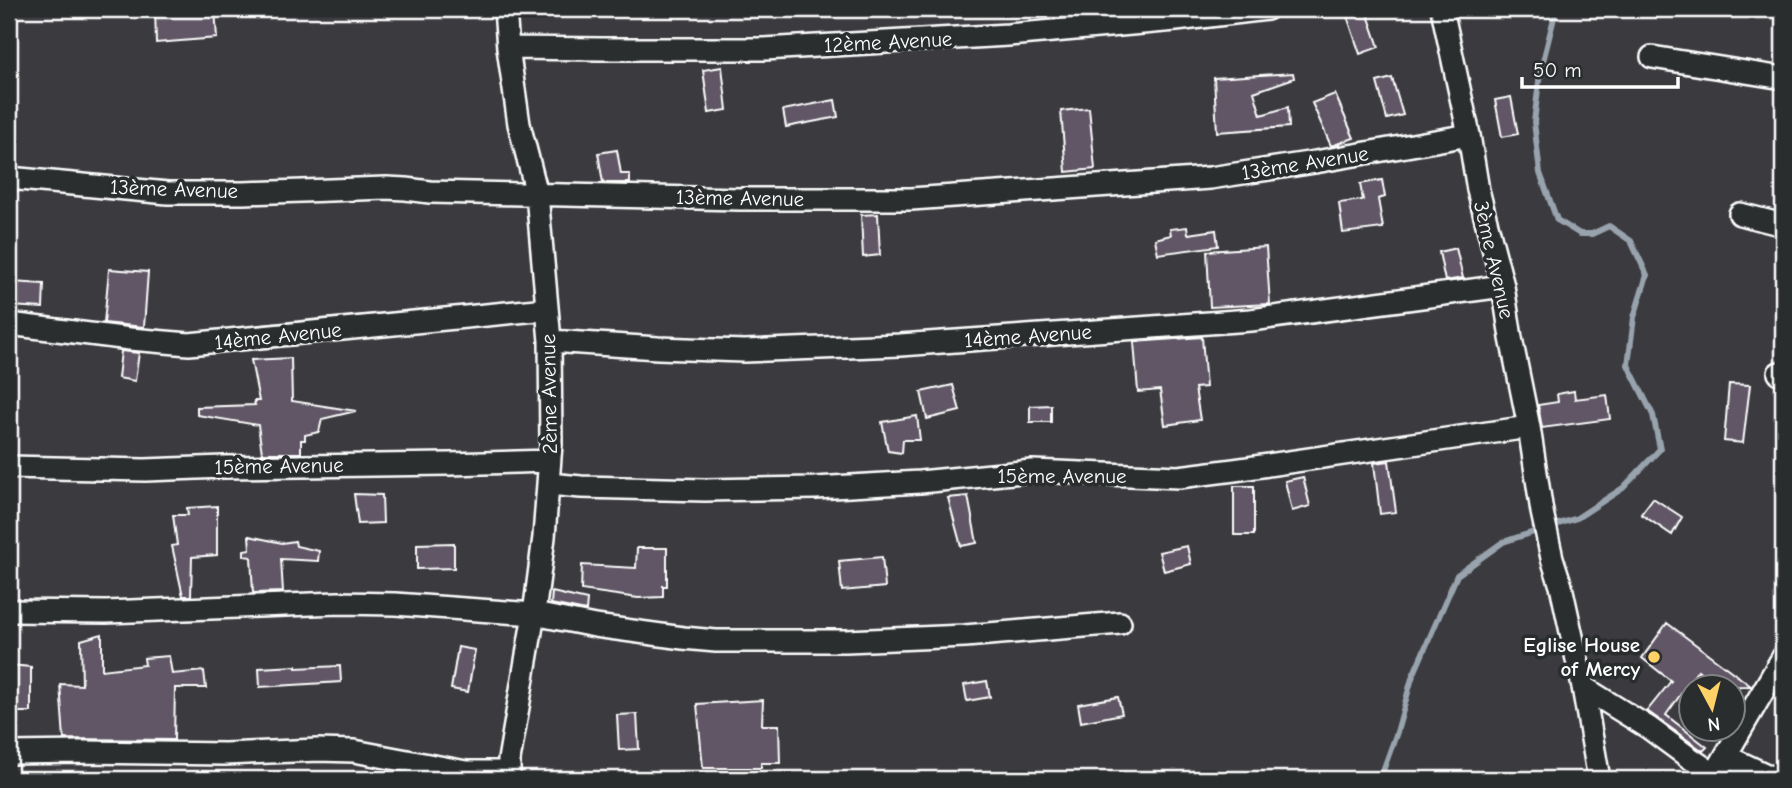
<svg xmlns="http://www.w3.org/2000/svg" width="1792" height="788" viewBox="0 0 1792 788" font-family="'Comic Neue',sans-serif">
	<style>
		.lines { fill: none; stroke-linecap: round; stroke-linejoin: round }
		.stream { stroke: #98a3ad; stroke-width: 6 }
		.building { fill: #615766; stroke: #fff; stroke-width: 2 }
		.minor-casing { stroke: #fff; stroke-width: 26 }
		.minor { stroke: #2a2d2e; stroke-width: 21 }
		.poi-dot { fill: #ffd166; stroke: #2a2d2e; stroke-width: 2.5 }
		.labels { text-anchor: middle; dominant-baseline: central; stroke-width: 7; stroke-linejoin: round; paint-order: stroke }
		.street-label { font-size: 21px; fill: #fff; stroke: #2a2d2e }
		.poi-label { font-size: 21px; font-weight: bold; fill: #fff; stroke: #2a2d2e; text-anchor: end }
	</style>
	<rect width="100%" height="100%" fill="#3a3a3f"/>
	<filter id="ink" filterUnits="userSpaceOnUse"><feTurbulence type="fractalNoise" baseFrequency=".0143" numOctaves="2"/><feDisplacementMap in="SourceGraphic" scale="14" xChannelSelector="R" yChannelSelector="G"/><feConvolveMatrix kernelMatrix="1 2 1 2 8 2 1 2 1" color-interpolation-filters="sRGB"/></filter>
	<g filter="url(#ink)">
		<g class="lines">
			<!-- stream -->
			<path class="stream" d="M 1380,779 L 1397,732 L 1412,678 L 1457,575 L 1503,542 L 1577,518 L 1623,488 L 1660,449 L 1653,415 L 1628,365 L 1634,317 L 1647,275 L 1631,241 L 1609,226 L 1592,234 L 1580,234 L 1557,220 L 1540,173 L 1534,122 L 1540,73 L 1555,14 L 1554,9
				M 1728,779 L 1735,767"/>
		</g>
		<!-- building -->
		<path class="building" d="M 155,9 L 215,9 L 217,38 L 156,43 Z
			M 1359,9 L 1366,9 L 1379,47 L 1360,54 L 1346,13 Z
			M 722,67 L 727,110 L 709,113 L 703,70 Z
			M 1293,73 L 1294,78 L 1254,92 L 1261,115 L 1288,107 L 1289,127 L 1217,132 L 1214,78 Z
			M 1392,78 L 1403,115 L 1387,119 L 1377,82 Z
			M 1335,94 L 1354,138 L 1331,146 L 1312,103 Z
			M 1511,97 L 1518,134 L 1502,137 L 1495,100 Z
			M 835,100 L 838,117 L 786,127 L 783,110 Z
			M 1089,108 L 1095,169 L 1066,172 L 1061,111 Z
			M 617,150 L 621,174 L 630,174 L 630,183 L 603,183 L 598,153 Z
			M 1382,180 L 1385,197 L 1378,199 L 1383,228 L 1343,233 L 1339,203 L 1363,200 L 1360,184 Z
			M 878,214 L 880,255 L 863,257 L 861,215 Z
			M 1187,227 L 1188,234 L 1216,230 L 1218,246 L 1158,254 L 1155,239 L 1171,235 L 1170,229 Z
			M 1266,247 L 1270,304 L 1210,307 L 1207,251 Z
			M 1456,248 L 1463,278 L 1445,281 L 1439,252 Z
			M 109,269 L 148,272 L 144,327 L 104,323 Z
			M 11,282 L 44,284 L 43,308 L 10,306 Z
			M 1202,337 L 1206,387 L 1195,388 L 1200,420 L 1165,425 L 1160,390 L 1138,392 L 1134,342 Z
			M 121,351 L 139,353 L 135,381 L 118,378 Z
			M 291,358 L 292,401 L 356,411 L 322,419 L 319,432 L 305,435 L 305,440 L 301,440 L 301,453 L 262,453 L 258,425 L 197,415 L 197,407 L 255,405 L 254,401 L 259,401 L 251,360 Z
			M 1729,384 L 1750,385 L 1743,443 L 1724,441 Z
			M 953,385 L 960,411 L 927,419 L 921,392 Z
			M 1574,391 L 1575,399 L 1607,395 L 1610,419 L 1542,428 L 1538,405 L 1558,402 L 1557,394 Z
			M 1051,405 L 1051,422 L 1030,422 L 1030,406 Z
			M 917,416 L 920,440 L 903,440 L 902,453 L 888,451 L 882,422 Z
			M 1389,461 L 1396,512 L 1380,514 L 1374,463 Z
			M 1303,477 L 1310,506 L 1292,511 L 1285,481 Z
			M 1234,486 L 1254,486 L 1254,535 L 1234,535 Z
			M 354,494 L 382,495 L 383,523 L 358,524 Z
			M 968,496 L 977,543 L 961,546 L 948,498 Z
			M 1653,498 L 1682,517 L 1672,535 L 1641,514 Z
			M 217,506 L 217,555 L 192,557 L 191,596 L 183,596 L 172,546 L 177,545 L 173,515 L 188,515 L 187,508 Z
			M 249,536 L 282,543 L 295,541 L 296,546 L 319,551 L 318,561 L 281,559 L 283,592 L 253,593 L 251,557 L 244,556 L 244,550 L 250,549 Z
			M 454,543 L 454,568 L 417,569 L 417,544 Z
			M 1187,546 L 1191,564 L 1164,571 L 1159,552 Z
			M 637,548 L 667,548 L 667,586 L 663,586 L 663,597 L 638,598 L 581,590 L 582,565 L 636,568 Z
			M 882,557 L 885,587 L 842,591 L 839,561 Z
			M 552,592 L 587,600 L 586,611 L 551,604 Z
			M 1667,623 L 1751,686 L 1718,687 L 1698,670 L 1666,715 L 1707,747 L 1703,751 L 1647,711 L 1671,681 L 1642,658 Z
			M 102,634 L 102,670 L 145,665 L 144,658 L 169,656 L 172,674 L 204,671 L 206,688 L 175,688 L 174,740 L 64,739 L 60,684 L 82,685 L 81,640 Z
			M 458,647 L 475,650 L 468,692 L 451,689 Z
			M 9,665 L 31,667 L 31,712 L 9,712 Z
			M 296,666 L 296,668 L 340,666 L 341,682 L 260,687 L 259,668 Z
			M 987,681 L 990,697 L 967,701 L 964,685 Z
			M 1118,697 L 1122,714 L 1081,722 L 1078,704 Z
			M 763,700 L 762,725 L 779,725 L 780,763 L 761,763 L 761,768 L 703,768 L 697,704 Z
			M 637,714 L 639,749 L 619,750 L 617,715 Z"/>
		<g class="lines">
			<!-- minor casing -->
			<g class="minor-casing">
				<path id="minor" d="M 505,9 L 508,48 L 519,124 L 537,194 L 550,341 L 551,444 L 544,537 L 534,614 L 509,760 L 509,779
					M 1442,9 L 1469,135 L 1478,190 L 1503,286 L 1511,338 L 1529,427 L 1542,512 L 1552,558 L 1561,586 L 1583,687 L 1599,779
					M 508,48 L 601,49 L 764,49 L 1008,35 L 1176,20 L 1267,9
					M 1652,57 L 1783,78
					M 9,178 L 168,193 L 243,193 L 386,188 L 406,189 L 430,192 L 740,199 L 911,199 L 1210,178 L 1315,162 L 1469,135
					M 1740,214 L 1783,225
					M 9,324 L 130,339 L 189,344 L 547,309
					M 550,341 L 658,348 L 744,351 L 900,345 L 1251,320 L 1503,286
					M 1779,373 L 1783,374
					M 9,467 L 145,470 L 224,467 L 449,464 L 549,461
					M 549,484 L 581,487 L 705,490 L 815,488 L 920,482 L 1032,471 L 1179,477 L 1234,470 L 1529,427
					M 9,611 L 106,612 L 338,603 L 395,604 L 534,614 L 595,626 L 683,638 L 716,641 L 846,641 L 965,636 L 1120,623
					M 1583,687 L 1649,728 L 1687,756 L 1715,775
					M 9,753 L 84,752 L 225,754 L 318,750 L 354,751 L 466,772 L 508,772
					M 1726,756 L 1775,779
					M 1712,779 L 1783,657"/>
			</g>
			<!-- minor -->
			<use href="#minor" class="minor"/>
		</g>
	</g>
	<!-- markers -->
	<circle class="poi-dot" cx="1654" cy="657" r="7"/>
	<g class="labels">
		<!-- street labels -->
		<g class="street-label">
			<text transform="translate(888 42) rotate(-3)">12ème Avenue</text>
			<text transform="translate(1305 163) rotate(-9)">13ème Avenue</text>
			<text transform="translate(174 189) rotate(2)">13ème Avenue</text>
			<text transform="translate(740 198) rotate(1)">13ème Avenue</text>
			<text transform="translate(1494 260) rotate(77)">3ème Avenue</text>
			<text transform="translate(278 336) rotate(-6)">14ème Avenue</text>
			<text transform="translate(1028 336) rotate(-4)">14ème Avenue</text>
			<text transform="translate(549 394) rotate(-91)">2ème Avenue</text>
			<text transform="translate(279 466) rotate(-1)">15ème Avenue</text>
			<text x="1062" y="476">15ème Avenue</text>
		</g>
		<!-- poi labels -->
		<g class="poi-label">
			<text x="1640" y="645">Eglise House<tspan x="1640" dy="24">of Mercy</tspan></text>
		</g>
	</g>
	<!-- margin -->
	<rect width="1792" height="788" fill="none" stroke="#2a2d2e" stroke-width="35"/>
	<rect x="18" y="18" width="1757" height="753" fill="none" stroke="#fff" stroke-width="2.5" filter="url(#ink)"/>
	<!-- north arrow -->
	<g transform="translate(1712 708) rotate(173)"><circle r="33" fill="#2a2d2e" stroke="#7f8182" stroke-width="2"/>
	<path d="M0-5L12 26L0 18L-12 26Z" fill="#ffd166"/>
	<text y="-10" font-size="19" font-weight="bold" text-anchor="middle" fill="#ffffff">N</text>
	</g>
	<!-- scale -->
	<path d="M1522 77v10h156v-10" fill="none" stroke="#ffffff" stroke-width="3.5"/>
	<text x="1533" y="77" font-size="21" fill="#ffffff" stroke="#2a2d2e" stroke-width="5" paint-order="stroke">50 m</text>
</svg>
